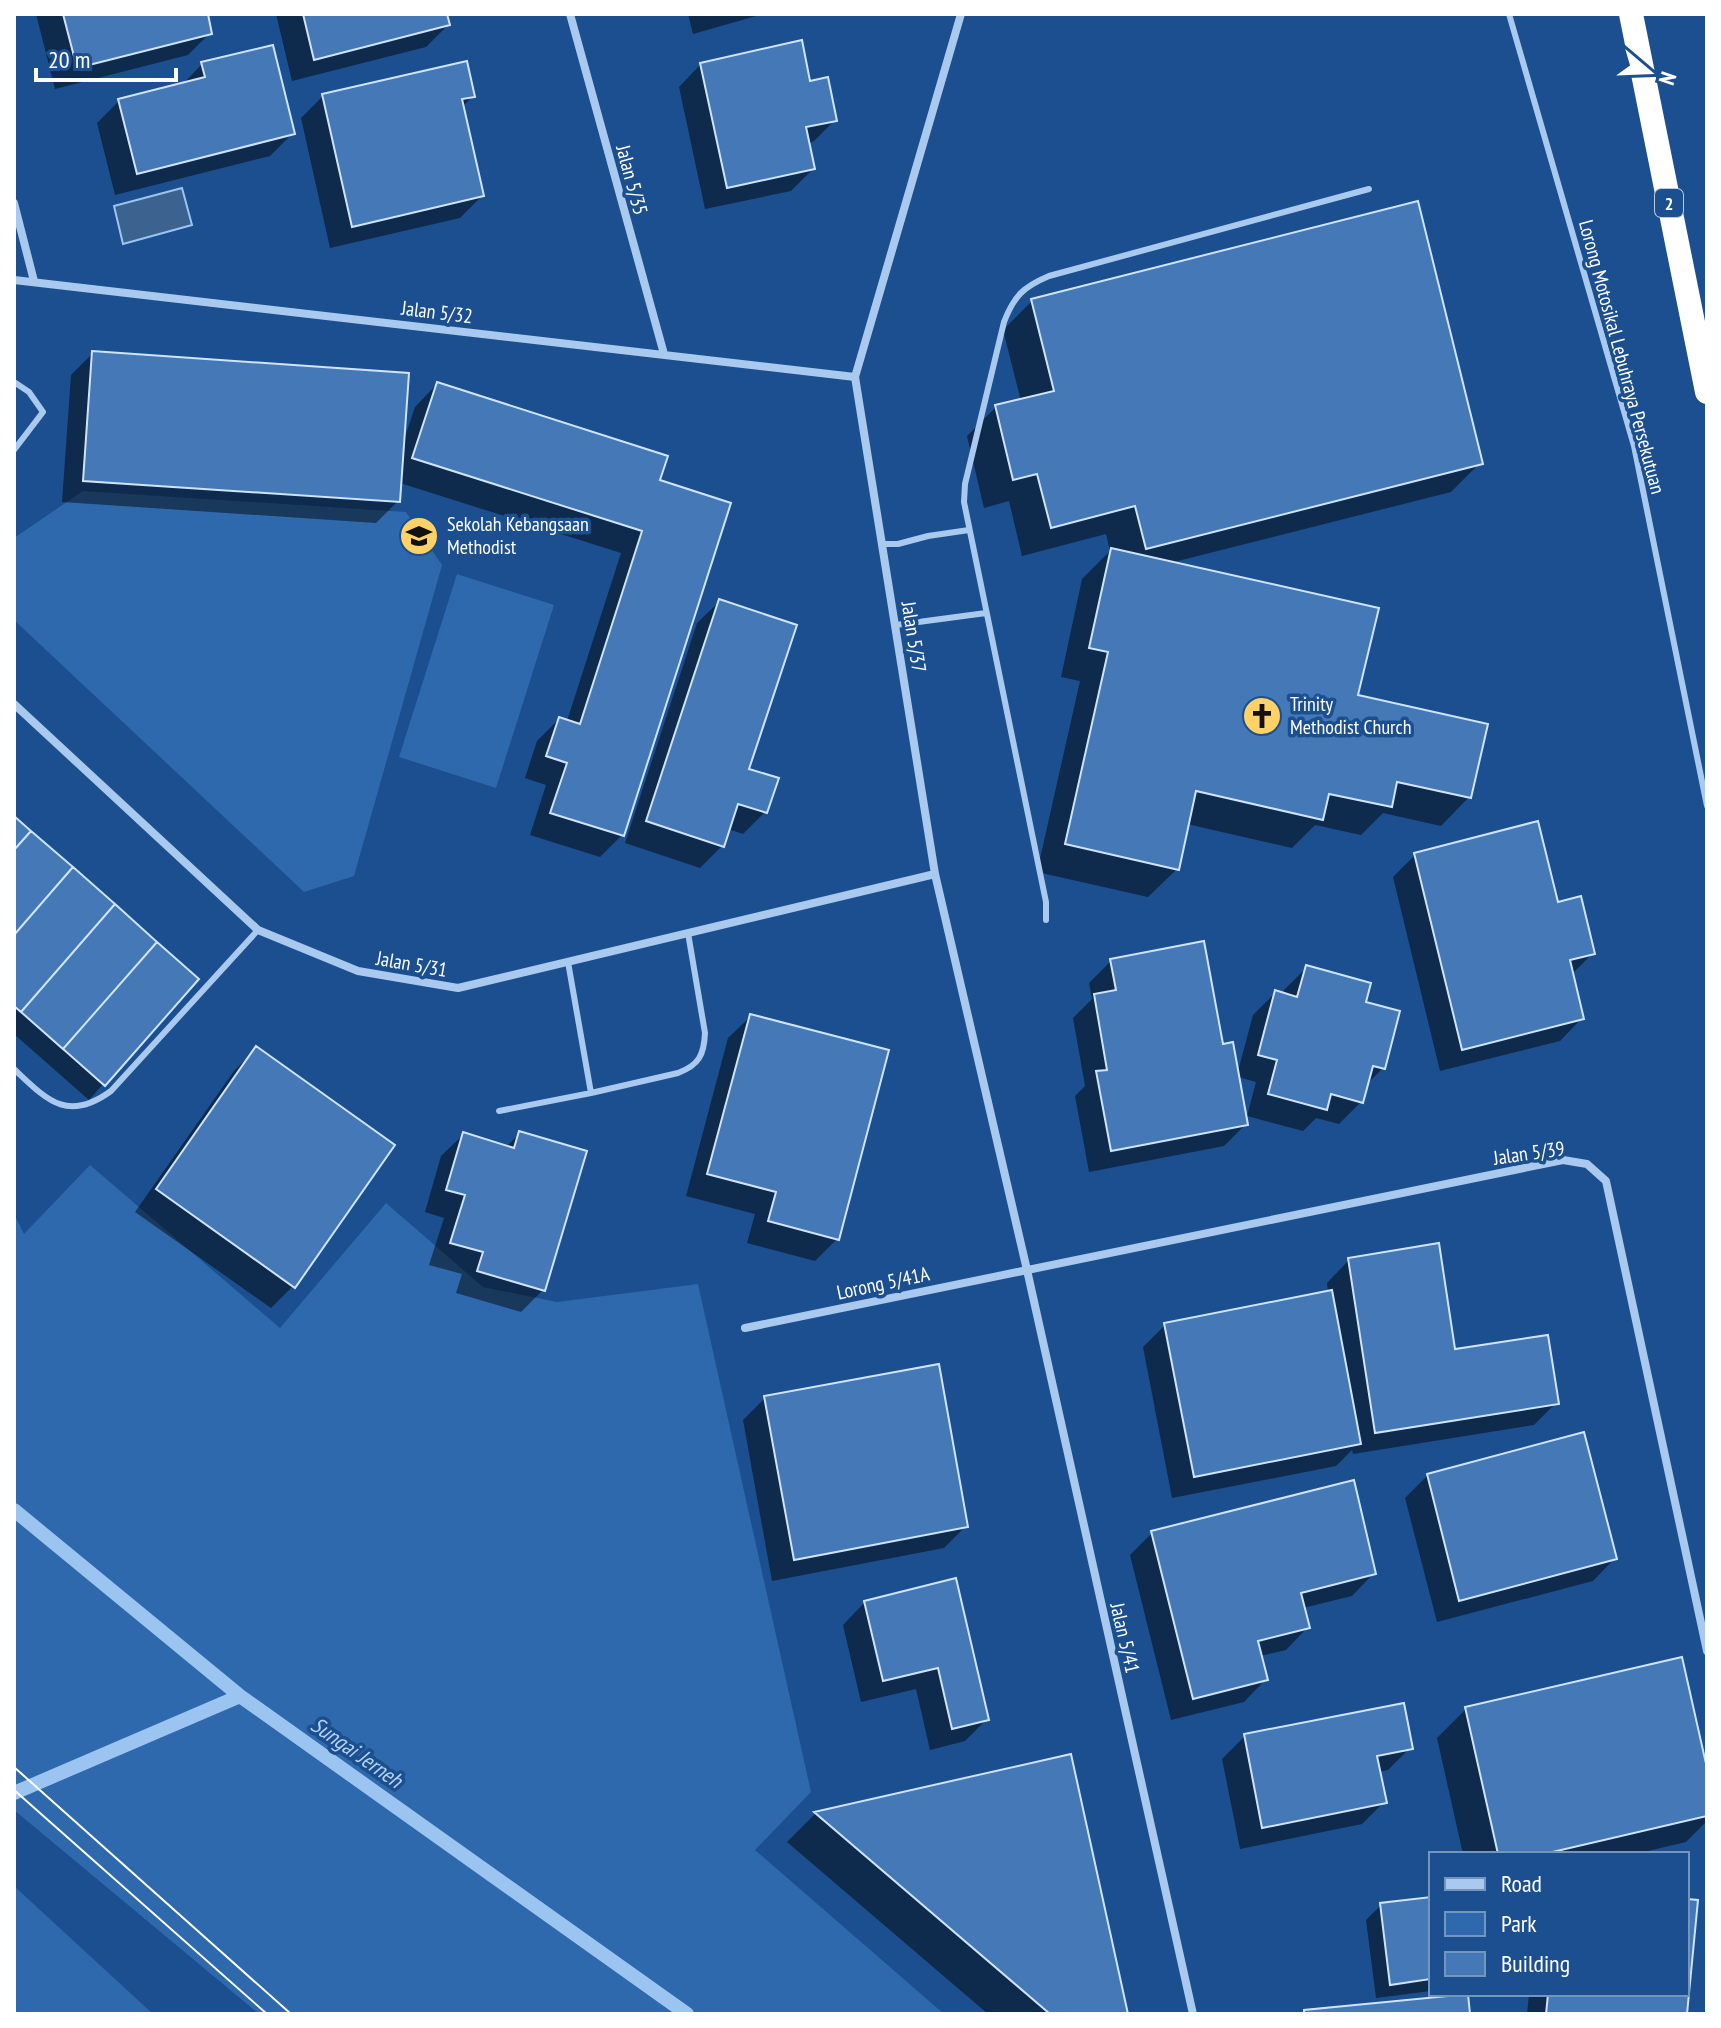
<svg xmlns="http://www.w3.org/2000/svg" width="1721" height="2028" viewBox="0 0 1721 2028" font-family="'PT Sans Narrow',sans-serif">
	<style>
		.green { fill: #2e69ad }
		.water { fill: #3c6290; stroke: #9cc4f0; stroke-width: 2 }
		.shadow { fill: #0007 }
		.lines { fill: none; stroke-linecap: round; stroke-linejoin: round }
		.stream { stroke: #9cc4f0; stroke-width: 14 }
		.building { fill: #4478b7; stroke: #cfe3fa; stroke-width: 2 }
		.lane { stroke: #a9c9ee; stroke-width: 6 }
		.street { stroke: #a9c9ee; stroke-width: 8 }
		.highway { stroke: #fff; stroke-width: 24 }
		.tram { stroke: #fff; stroke-width: 2 }
		.labels { text-anchor: middle; dominant-baseline: central; stroke-width: 7; stroke-linejoin: round; paint-order: stroke }
		.shield { fill: #1b4f8f; stroke: #bbcadd; stroke-width: 2 }
		.shield-label { font-size: 18px; font-weight: bold; fill: #fff }
		.street-label { font-size: 20px; fill: #fff; stroke: #1b4f8f }
		.poi-label { font-size: 20px; fill: #fff; stroke: #1b4f8f; text-anchor: start }
		.water-label { font-size: 22px; font-style: italic; fill: #b5d3f5; stroke: #1b4f8f }
	</style>
	<rect width="100%" height="100%" fill="#1b4f8f"/>
	<!-- green -->
	<path class="green" d="M 83,491 L 406,512 L 442,565 L 354,876 L 304,892 L 14,620 L 14,538 Z
		M 457,574 L 554,605 L 496,788 L 399,757 Z
		M 90,1165 L 280,1328 L 386,1203 L 483,1287 L 557,1302 L 698,1284 L 811,1792 L 755,1850 L 944,2014 L 259,2014 L 14,1810 L 14,1214 L 24,1234 Z
		M 14,1886 L 153,2014 L 14,2014 Z"/>
	<!-- water -->
	<path class="water" d="M 182,188 L 192,225 L 123,244 L 114,206 Z"/>
	<!-- shadow -->
	<path class="shadow" d="M 36,14 L 205,14 L 210,33 L 188,55 L 55,89 Z
		M 276,14 L 445,14 L 448,25 L 426,47 L 292,81 Z
		M 688,14 L 763,14 L 693,34 Z
		M 202,64 L 292,134 L 270,156 L 115,195 L 97,123 L 119,101 L 182,85 Z
		M 701,64 L 808,84 L 835,120 L 813,142 L 808,143 L 813,169 L 791,191 L 705,209 L 679,87 Z
		M 323,96 L 473,96 L 462,107 L 482,196 L 460,218 L 330,248 L 301,118 Z
		M 1032,301 L 1480,463 L 1451,492 L 1170,563 L 1356,697 L 1469,797 L 1441,826 L 1383,813 L 1361,835 L 1315,825 L 1292,848 L 1187,824 L 1177,869 L 1148,897 L 1037,872 L 1080,681 L 1061,677 L 1082,579 L 1110,551 L 1106,534 L 1022,556 L 1009,501 L 984,508 L 967,436 L 996,407 L 1021,401 L 1003,330 Z
		M 93,353 L 404,440 L 415,407 L 437,384 L 658,481 L 622,835 L 600,857 L 530,835 L 546,785 L 525,778 L 537,741 L 559,719 L 567,721 L 621,553 L 400,483 L 398,501 L 376,523 L 62,502 L 71,375 Z
		M 720,601 L 747,770 L 765,812 L 743,834 L 728,829 L 722,846 L 700,868 L 625,843 L 697,623 Z
		M 14,818 L 196,979 L 89,1100 L 14,1034 Z
		M 1415,855 L 1557,904 L 1593,953 L 1571,975 L 1582,1018 L 1560,1041 L 1440,1071 L 1393,877 Z
		M 1111,961 L 1221,1046 L 1237,1075 L 1253,1015 L 1275,993 L 1283,995 L 1284,990 L 1306,968 L 1364,1004 L 1383,1068 L 1366,1085 L 1361,1102 L 1339,1124 L 1316,1118 L 1303,1131 L 1247,1116 L 1256,1082 L 1238,1077 L 1246,1124 L 1224,1146 L 1089,1172 L 1075,1096 L 1085,1086 L 1073,1018 L 1092,999 L 1089,983 Z
		M 751,1016 L 837,1239 L 815,1261 L 747,1243 L 755,1214 L 686,1196 L 728,1038 Z
		M 256,1049 L 293,1286 L 271,1308 L 135,1212 L 234,1071 Z
		M 520,1133 L 543,1290 L 521,1312 L 456,1293 L 462,1274 L 429,1265 L 444,1218 L 425,1212 L 441,1156 L 464,1134 L 506,1147 Z
		M 1349,1260 L 1454,1352 L 1556,1403 L 1534,1425 L 1353,1454 L 1352,1450 L 1336,1466 L 1172,1498 L 1143,1347 L 1165,1325 L 1328,1293 L 1327,1283 Z
		M 765,1398 L 966,1526 L 944,1548 L 772,1581 L 743,1420 Z
		M 1428,1475 L 1615,1558 L 1593,1581 L 1437,1622 L 1405,1498 Z
		M 1152,1533 L 1374,1573 L 1352,1596 L 1303,1608 L 1308,1627 L 1286,1650 L 1260,1656 L 1266,1679 L 1244,1702 L 1171,1720 L 1130,1555 Z
		M 955,1581 L 987,1719 L 965,1741 L 930,1750 L 916,1689 L 861,1702 L 843,1625 L 865,1602 Z
		M 1466,1709 L 1707,1777 L 1707,1821 L 1686,1842 L 1635,1854 L 1463,1854 L 1437,1738 Z
		M 1245,1736 L 1410,1748 L 1388,1770 L 1378,1772 L 1384,1802 L 1362,1824 L 1240,1849 L 1222,1759 Z
		M 1069,1756 L 1126,2014 L 988,2014 L 787,1842 L 815,1814 Z
		M 1431,1899 L 1431,1991 L 1376,1998 L 1366,1920 L 1381,1905 Z
		M 1687,1901 L 1696,1902 L 1685,2014 L 1527,2014 L 1529,1994 L 1687,1994 Z"/>
	<g class="lines">
		<!-- stream -->
		<path class="stream" d="M 14,1510 L 240,1696 L 687,2014
			M 14,1793 L 240,1696"/>
	</g>
	<!-- building -->
	<path class="building" d="M 63,14 L 208,14 L 212,34 L 77,68 Z
		M 303,14 L 447,14 L 450,25 L 314,60 Z
		M 802,40 L 810,81 L 828,77 L 837,121 L 806,127 L 815,169 L 727,188 L 700,63 Z
		M 273,45 L 295,134 L 137,174 L 118,99 L 205,77 L 201,62 Z
		M 467,61 L 475,97 L 462,99 L 484,196 L 352,227 L 322,94 Z
		M 1418,201 L 1483,464 L 1146,549 L 1135,506 L 1051,528 L 1037,474 L 1013,480 L 995,405 L 1054,391 L 1031,299 Z
		M 92,351 L 409,373 L 400,502 L 83,481 Z
		M 437,382 L 668,456 L 660,480 L 731,503 L 624,836 L 550,813 L 567,763 L 546,756 L 559,717 L 580,724 L 642,531 L 412,458 Z
		M 1111,548 L 1379,608 L 1358,695 L 1488,724 L 1471,798 L 1397,782 L 1392,807 L 1329,794 L 1323,820 L 1196,791 L 1179,870 L 1065,844 L 1108,652 L 1089,648 Z
		M 719,599 L 797,625 L 749,769 L 779,778 L 767,813 L 738,804 L 724,847 L 646,821 Z
		M 14,816 L 31,831 L 14,850 Z
		M 1538,821 L 1558,902 L 1581,896 L 1595,954 L 1570,960 L 1584,1019 L 1462,1050 L 1414,853 Z
		M 31,831 L 73,867 L 14,935 L 14,850 Z
		M 73,867 L 115,904 L 21,1012 L 14,1006 L 14,935 Z
		M 115,904 L 157,942 L 63,1049 L 21,1012 Z
		M 1204,941 L 1223,1044 L 1233,1042 L 1248,1125 L 1111,1151 L 1096,1071 L 1107,1070 L 1094,994 L 1116,990 L 1110,959 Z
		M 157,942 L 199,979 L 105,1086 L 63,1049 Z
		M 1306,965 L 1371,983 L 1366,1002 L 1400,1011 L 1385,1069 L 1373,1066 L 1363,1103 L 1331,1094 L 1327,1110 L 1268,1094 L 1277,1060 L 1258,1055 L 1275,990 L 1297,997 Z
		M 750,1014 L 889,1050 L 839,1240 L 768,1221 L 776,1192 L 707,1174 Z
		M 256,1046 L 395,1145 L 295,1288 L 156,1189 Z
		M 519,1131 L 587,1151 L 545,1291 L 477,1271 L 483,1252 L 450,1243 L 465,1195 L 446,1190 L 463,1132 L 514,1148 Z
		M 1439,1243 L 1455,1349 L 1548,1335 L 1559,1404 L 1375,1433 L 1348,1258 Z
		M 1332,1290 L 1361,1444 L 1194,1477 L 1164,1323 Z
		M 939,1364 L 968,1527 L 794,1560 L 764,1396 Z
		M 1584,1432 L 1617,1559 L 1459,1601 L 1427,1474 Z
		M 1354,1480 L 1376,1574 L 1301,1593 L 1310,1628 L 1258,1641 L 1268,1680 L 1193,1699 L 1151,1531 Z
		M 956,1578 L 989,1720 L 952,1729 L 938,1668 L 883,1681 L 864,1601 Z
		M 1682,1657 L 1707,1768 L 1707,1816 L 1544,1854 L 1498,1854 L 1465,1707 Z
		M 1404,1703 L 1413,1749 L 1377,1756 L 1387,1803 L 1262,1828 L 1244,1734 Z
		M 1071,1754 L 1128,2014 L 1050,2014 L 814,1812 Z
		M 1431,1897 L 1431,1979 L 1390,1985 L 1380,1903 Z
		M 1687,1899 L 1698,1900 L 1687,2014 L 1546,2014 L 1548,1994 L 1687,1994 Z
		M 1468,1994 L 1470,2014 L 1304,2014 L 1304,2010 Z"/>
	<g class="lines">
		<!-- lane -->
		<path class="lane" d="M 1509,14 L 1634,446 L 1707,806
			M 14,382 L 29,392 L 43,412 L 14,450
			M 882,544 L 898,544 L 928,536 L 969,530
			M 896,625 L 986,613
			M 1046,920 L 1046,902 L 964,502 L 965,484 L 1004,322 C 1014,296 1023,287 1049,276 L 1369,189
			M 568,962 L 591,1093 L 678,1073 C 699,1065 704,1055 705,1033 L 688,933
			M 14,1069 C 47,1100 67,1123 111,1091 L 258,930
			M 499,1111 L 591,1093"/>
		<!-- street -->
		<path class="street" d="M 570,14 L 664,354
			M 961,14 L 855,377 L 935,874 L 1027,1270 L 1193,2014
			M 14,203 L 34,281
			M 14,280 L 855,377
			M 14,704 L 258,930 L 358,971 L 458,988 L 935,874
			M 745,1328 L 1563,1160 L 1587,1164 L 1606,1181 L 1707,1651"/>
		<!-- highway -->
		<path class="highway" d="M 1631,14 L 1707,392"/>
		<!-- tram -->
		<path class="tram" d="M 14,1767 L 291,2014
			M 14,1790 L 267,2014"/>
	</g>
	<!-- icons -->
	<defs>
		<g id="school-disc" transform="scale(2)"><circle r="9.5" fill="#ffd166" stroke="#1b4f8f"/><path d="M0-5L7-2L0 1L-7-2ZM-4 1L0 2.5L4 1V4Q0 6-4 4Z" fill="#111"/></g>
		<g id="church-disc" transform="scale(2)"><circle r="9.5" fill="#ffd166" stroke="#1b4f8f"/><path d="M-1.2-6h2.4v3.5h3.3v2.4h-3.3V6h-2.4V-.1h-3.3v-2.4h3.3Z" fill="#111"/></g>
	</defs>
	<g fill-rule="evenodd">
		<use href="#school-disc" x="419" y="536"/>
		<use href="#church-disc" x="1262" y="716"/>
	</g>
	<g class="labels">
		<!-- shield labels -->
		<rect class="shield" x="1655" y="189" width="28" height="28" rx="6"/>
		<g class="shield-label">
			<text x="1669" y="203">2</text>
		</g>
		<!-- street labels -->
		<g class="street-label">
			<text transform="translate(632 180) rotate(75)">Jalan 5/35</text>
			<text transform="translate(437 312) rotate(7)">Jalan 5/32</text>
			<text transform="translate(1622 357) rotate(75)">Lorong Motosikal Lebuhraya Persekutuan</text>
			<text transform="translate(914 637) rotate(81)">Jalan 5/37</text>
			<text transform="translate(412 964) rotate(10)">Jalan 5/31</text>
			<text transform="translate(1529 1153) rotate(-8)">Jalan 5/39</text>
			<text transform="translate(883 1283) rotate(-12)">Lorong 5/41A</text>
			<text transform="translate(1125 1638) rotate(77)">Jalan 5/41</text>
		</g>
		<!-- poi labels -->
		<g class="poi-label">
			<text x="447" y="524">Sekolah Kebangsaan<tspan x="447" dy="23">Methodist</tspan></text>
			<text x="1290" y="704">Trinity<tspan x="1290" dy="23">Methodist Church</tspan></text>
		</g>
		<!-- water labels -->
		<g class="water-label">
			<text transform="translate(357 1752) rotate(35)">Sungai Jerneh</text>
		</g>
	</g>
	<!-- border -->
	<rect width="1721" height="2028" fill="none" stroke="#ffffff" stroke-width="32"/>
	<!-- legend -->
	<rect x="1429" y="1852" width="260" height="144" fill="#1b4f8f" stroke="#7695bc" stroke-width="2"/>
	<rect x="1445" y="1878" width="40" height="12" fill="#a9c9ee" stroke="#7695bc" stroke-width="2"/>
	<text x="1501" y="1892" font-size="24" fill="#ffffff">Road</text>
	<rect x="1445" y="1912" width="40" height="24" fill="#2e69ad" stroke="#7695bc" stroke-width="2"/>
	<text x="1501" y="1932" font-size="24" fill="#ffffff">Park</text>
	<rect x="1445" y="1952" width="40" height="24" fill="#4478b7" stroke="#7695bc" stroke-width="2"/>
	<text x="1501" y="1972" font-size="24" fill="#ffffff">Building</text>
	<!-- north arrow -->
	<g transform="translate(1649 72) rotate(109)" stroke="#1b4f8f" stroke-width="6" paint-order="stroke">
	<path d="M0-6L14 30L0 20L-14 30Z" fill="#ffffff"/>
	<text y="-12" font-size="22" font-weight="bold" text-anchor="middle" fill="#ffffff">N</text>
	</g>
	<!-- scale -->
	<path d="M36 68v12h140v-12" fill="none" stroke="#ffffff" stroke-width="4"/>
	<text x="48" y="68" font-size="24" fill="#ffffff" stroke="#1b4f8f" stroke-width="6" paint-order="stroke">20 m</text>
</svg>
